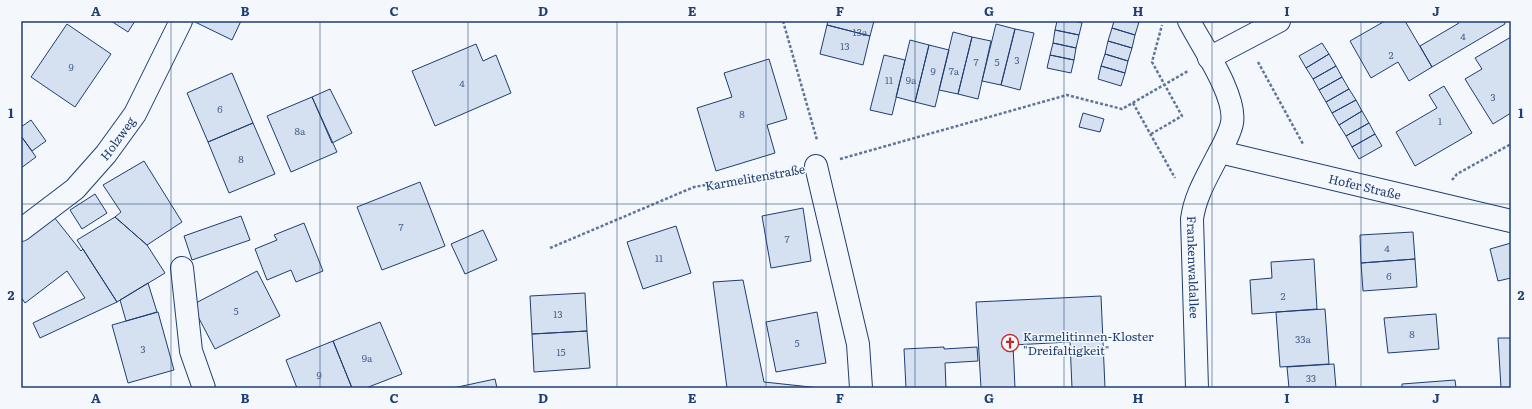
<svg xmlns="http://www.w3.org/2000/svg" width="1532" height="409" viewBox="0 0 1532 409" font-family="Literata,serif">
	<style>
		.building { fill: #d5e0f0; stroke: #1d3f73 }
		.lines { fill: none; stroke-linecap: round; stroke-linejoin: round }
		.minor-casing { stroke: #1d3f73; stroke-width: 24 }
		.path { stroke: #5e769c; stroke-width: 2.5; stroke-dasharray: 3 2; stroke-linecap: butt }
		.minor { stroke: #f4f7fb; stroke-width: 22 }
		.grid { fill: none; stroke: #1d3f73; stroke-width: 1; stroke-opacity: 0.55 }
		.labels { text-anchor: middle; dominant-baseline: central; stroke-width: 3; stroke-linejoin: round; paint-order: stroke }
		.number-label { font-size: 10px; fill: #4b6792 }
		.street-label { font-size: 12px; fill: #1d3f73; stroke: #f4f7fb }
		.poi-label { font-size: 12px; fill: #1d3f73; stroke: #f4f7fb; text-anchor: start }
		.neatline { fill: none; stroke: #1d3f73; stroke-width: 1.5 }
		.grid-label { font-size: 13px; text-anchor: middle; font-weight: bold; fill: #1d3f73 }
	</style>
	<rect width="100%" height="100%" fill="#f4f7fb"/>
	<!-- building -->
	<path class="building" d="M 111,21 L 135,21 L 128,32 Z
		M 195,21 L 241,21 L 232,40 L 195,22 Z
		M 828,21 L 874,21 L 870,36 L 827,25 Z
		M 1057,21 L 1074,21 L 1082,23 L 1079,35 L 1055,30 Z
		M 1114,21 L 1139,22 L 1135,35 L 1112,28 Z
		M 1385,21 L 1405,21 L 1432,67 L 1409,81 L 1398,62 L 1371,78 L 1350,41 Z
		M 1458,21 L 1504,21 L 1505,24 L 1432,67 L 1420,46 L 1459,23 Z
		M 67,24 L 111,54 L 75,107 L 31,77 Z
		M 996,24 L 1015,29 L 1001,85 L 982,81 Z
		M 827,25 L 870,36 L 863,65 L 820,54 Z
		M 1112,28 L 1135,35 L 1132,48 L 1108,41 Z
		M 1015,29 L 1034,33 L 1020,90 L 1001,85 Z
		M 1055,30 L 1079,35 L 1076,48 L 1053,43 Z
		M 953,32 L 972,37 L 958,94 L 939,90 Z
		M 972,37 L 991,41 L 978,99 L 958,94 Z
		M 1511,37 L 1511,113 L 1493,124 L 1465,79 L 1482,69 L 1475,58 Z
		M 910,40 L 929,45 L 915,102 L 896,97 Z
		M 1108,41 L 1132,48 L 1128,61 L 1105,54 Z
		M 1053,43 L 1076,48 L 1074,60 L 1050,55 Z
		M 1322,43 L 1329,54 L 1306,68 L 1299,56 Z
		M 476,44 L 483,61 L 496,55 L 511,93 L 435,126 L 412,71 Z
		M 929,45 L 949,50 L 935,107 L 915,102 Z
		M 1105,54 L 1128,61 L 1125,73 L 1101,66 Z
		M 1329,54 L 1336,66 L 1313,79 L 1306,68 Z
		M 884,55 L 905,60 L 892,115 L 870,110 Z
		M 1050,55 L 1074,60 L 1071,73 L 1047,68 Z
		M 769,59 L 787,119 L 767,125 L 775,153 L 716,171 L 697,108 L 732,97 L 724,73 Z
		M 1101,66 L 1125,73 L 1121,86 L 1098,79 Z
		M 1336,66 L 1342,77 L 1319,90 L 1313,79 Z
		M 232,73 L 253,123 L 208,142 L 187,93 Z
		M 1342,77 L 1349,89 L 1326,102 L 1319,90 Z
		M 1444,86 L 1472,133 L 1415,166 L 1396,132 L 1437,108 L 1429,95 Z
		M 330,89 L 352,133 L 332,143 L 312,97 Z
		M 1349,89 L 1356,100 L 1332,113 L 1326,102 Z
		M 312,97 L 337,152 L 291,172 L 267,116 Z
		M 1356,100 L 1362,111 L 1339,125 L 1332,113 Z
		M 1362,111 L 1369,123 L 1346,136 L 1339,125 Z
		M 1083,113 L 1104,119 L 1100,132 L 1079,127 Z
		M 31,120 L 46,141 L 32,151 L 21,136 L 21,127 Z
		M 253,123 L 275,174 L 229,193 L 208,142 Z
		M 1369,123 L 1375,134 L 1352,147 L 1346,136 Z
		M 1375,134 L 1382,146 L 1359,159 L 1352,147 Z
		M 21,136 L 36,157 L 21,168 Z
		M 144,161 L 182,222 L 147,245 L 115,217 L 121,212 L 103,185 Z
		M 420,182 L 445,246 L 382,270 L 357,207 Z
		M 95,194 L 107,213 L 82,229 L 70,210 Z
		M 803,208 L 811,261 L 771,268 L 762,216 Z
		M 241,216 L 250,240 L 192,260 L 184,236 Z
		M 54,217 L 81,251 L 83,249 L 117,302 L 40,338 L 33,323 L 85,298 L 67,271 L 25,303 L 21,297 L 21,242 Z
		M 115,217 L 147,245 L 165,273 L 117,302 L 77,240 Z
		M 304,223 L 323,271 L 296,282 L 291,270 L 267,280 L 255,249 L 277,240 L 274,235 Z
		M 676,226 L 691,273 L 643,289 L 627,242 Z
		M 483,230 L 497,260 L 465,274 L 451,244 Z
		M 1413,232 L 1415,259 L 1361,263 L 1360,235 Z
		M 1511,243 L 1511,278 L 1498,281 L 1490,249 Z
		M 1314,259 L 1317,309 L 1252,314 L 1250,280 L 1272,278 L 1271,262 Z
		M 1415,259 L 1417,287 L 1363,291 L 1361,263 Z
		M 257,271 L 280,316 L 215,349 L 192,305 Z
		M 743,280 L 764,382 L 820,388 L 727,388 L 713,282 Z
		M 148,283 L 157,312 L 126,321 L 120,300 Z
		M 585,293 L 587,331 L 532,334 L 530,296 Z
		M 1101,296 L 1105,388 L 1072,388 L 1070,342 L 1013,345 L 1015,388 L 981,388 L 976,302 Z
		M 1325,309 L 1329,364 L 1280,367 L 1276,312 Z
		M 158,312 L 174,370 L 128,383 L 112,325 Z
		M 817,312 L 826,363 L 776,372 L 766,322 Z
		M 1436,314 L 1439,349 L 1388,353 L 1384,318 Z
		M 380,322 L 402,374 L 366,388 L 352,388 L 333,341 Z
		M 587,331 L 590,368 L 534,372 L 532,334 Z
		M 1498,338 L 1511,338 L 1511,388 L 1501,388 Z
		M 333,341 L 352,388 L 297,388 L 286,360 Z
		M 944,347 L 944,349 L 977,347 L 978,361 L 945,363 L 946,388 L 906,388 L 904,349 Z
		M 1334,364 L 1336,388 L 1289,388 L 1287,367 Z
		M 495,379 L 497,388 L 453,388 Z
		M 1455,380 L 1456,388 L 1402,388 L 1402,384 Z"/>
	<g class="lines">
		<!-- minor casing -->
		<g class="minor-casing">
			<g id="minor">
				<path id="s1" d="M 1189,21 C 1202,46 1237,96 1232,123 C 1230,133 1222,148 1217,157 C 1207,177 1195,196 1192,219 L 1197,388"/>
				<path d="M 1209,58 L 1279,21"/>
				<path id="s2" d="M 1220,152 L 1511,221"/>
				<path d="M 816,166 L 858,344 L 861,388"/>
				<path id="s3" d="M 21,230 L 75,189 L 106,154 L 135,114 L 181,21"/>
				<path d="M 182,268 L 191,351 L 204,388"/>
			</g>
		</g>
		<!-- path -->
		<path class="path" d="M 783,21 L 817,140
			M 1258,62 L 1303,144
			M 1133,103 L 1175,178
			M 1151,134 L 1182,116 L 1152,62 L 1162,25
			M 840,159 L 1067,95 L 1122,109 L 1188,71
			M 1452,180 L 1457,174 L 1511,144
			M 550,248 L 694,187 L 791,170"/>
		<!-- minor -->
		<use href="#minor" class="minor"/>
	</g>
	<!-- grid -->
	<path class="grid" d="M 171,21 L 171,388M 320,21 L 320,388M 468,21 L 468,388M 617,21 L 617,388M 766,21 L 766,388M 915,21 L 915,388M 1064,21 L 1064,388M 1212,21 L 1212,388M 1361,21 L 1361,388M 21,204 L 1511,204"/>
	<!-- icons -->
	<defs>
		<g id="church-ring" transform="scale(0.9)"><circle r="9.5" fill="#f4f7fb" stroke="#c62828" stroke-width="1.5"/><path d="M-1.2-6h2.4v3.5h3.3v2.4h-3.3V6h-2.4V-.1h-3.3v-2.4h3.3Z" fill="#c62828"/></g>
	</defs>
	<g fill-rule="evenodd">
		<use href="#church-ring" x="1010" y="343"/>
	</g>
	<g class="labels">
		<!-- number labels -->
		<g class="number-label">
			<text x="860" y="31">13a</text>
			<text x="1463" y="35">4</text>
			<text x="845" y="45">13</text>
			<text x="1391" y="54">2</text>
			<text x="1017" y="59">3</text>
			<text x="976" y="61">7</text>
			<text x="997" y="61">5</text>
			<text x="71" y="66">9</text>
			<text x="933" y="70">9</text>
			<text x="954" y="70">7a</text>
			<text x="889" y="79">11</text>
			<text x="911" y="79">9a</text>
			<text x="462" y="82">4</text>
			<text x="1493" y="96">3</text>
			<text x="220" y="108">6</text>
			<text x="742" y="113">8</text>
			<text x="1440" y="120">1</text>
			<text x="300" y="130">8a</text>
			<text x="241" y="158">8</text>
			<text x="401" y="226">7</text>
			<text x="787" y="238">7</text>
			<text x="1387" y="247">4</text>
			<text x="659" y="257">11</text>
			<text x="1389" y="275">6</text>
			<text x="1283" y="295">2</text>
			<text x="236" y="310">5</text>
			<text x="558" y="313">13</text>
			<text x="1412" y="333">8</text>
			<text x="1303" y="338">33a</text>
			<text x="797" y="342">5</text>
			<text x="143" y="348">3</text>
			<text x="561" y="351">15</text>
			<text x="367" y="357">9a</text>
			<text x="319" y="374">9</text>
			<text x="1311" y="377">33</text>
		</g>
		<!-- street labels -->
		<g class="street-label">
			<text stroke="none"><textPath href="#s3" startOffset="134">Holzweg</textPath></text>
			<text transform="translate(755 177) rotate(-10)">Karmelitenstraße</text>
			<text stroke="none"><textPath href="#s2" startOffset="149">Hofer Straße</textPath></text>
			<text stroke="none"><textPath href="#s1" startOffset="265">Frankenwaldallee</textPath></text>
		</g>
		<!-- poi labels -->
		<g class="poi-label">
			<text x="1023" y="336">Karmelitinnen-Kloster<tspan x="1023" dy="14">"Dreifaltigkeit"</tspan></text>
		</g>
	</g>
	<!-- border -->
	<rect width="1532" height="409" fill="none" stroke="#f4f7fb" stroke-width="44"/>
	<rect x="22" y="22" width="1488" height="365" class="neatline"/>
	<g class="grid-label">
		<text x="96" y="16">A</text>
		<text x="245" y="16">B</text>
		<text x="394" y="16">C</text>
		<text x="543" y="16">D</text>
		<text x="692" y="16">E</text>
		<text x="840" y="16">F</text>
		<text x="989" y="16">G</text>
		<text x="1138" y="16">H</text>
		<text x="1287" y="16">I</text>
		<text x="1436" y="16">J</text>
		<text x="11" y="118">1</text>
		<text x="1521" y="118">1</text>
		<text x="11" y="300">2</text>
		<text x="1521" y="300">2</text>
		<text x="96" y="403">A</text>
		<text x="245" y="403">B</text>
		<text x="394" y="403">C</text>
		<text x="543" y="403">D</text>
		<text x="692" y="403">E</text>
		<text x="840" y="403">F</text>
		<text x="989" y="403">G</text>
		<text x="1138" y="403">H</text>
		<text x="1287" y="403">I</text>
		<text x="1436" y="403">J</text>
	</g>
</svg>
